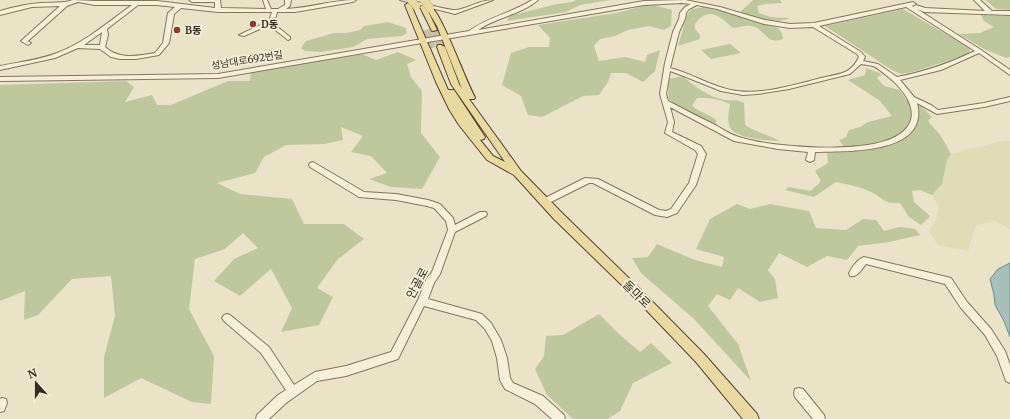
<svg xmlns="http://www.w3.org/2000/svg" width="1010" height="419" viewBox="0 0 1010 419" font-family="Merriweather,'Noto Sans KR',serif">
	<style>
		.farmland { fill: #e0dcb5 }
		.green { fill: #bfc89c }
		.water { fill: #a8bfba; stroke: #6f8c88 }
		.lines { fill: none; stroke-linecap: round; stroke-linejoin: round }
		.major-tunnel { stroke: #c7bfa6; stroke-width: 8; stroke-dasharray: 8 3.5; stroke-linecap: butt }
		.minor-casing { stroke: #85765e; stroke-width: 2 }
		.major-casing { stroke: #534431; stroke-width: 2 }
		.minor { fill: #f6f0d9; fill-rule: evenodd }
		.major { fill: #eadaa2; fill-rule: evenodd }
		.major-bridge-casing { stroke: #534431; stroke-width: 8; stroke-linecap: butt }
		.major-bridge { stroke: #eadaa2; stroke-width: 8 }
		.poi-dot { fill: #8e3a33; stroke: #f3edd6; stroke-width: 1.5 }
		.labels { text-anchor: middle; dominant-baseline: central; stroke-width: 4; stroke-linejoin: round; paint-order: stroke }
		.far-poi-label { font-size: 10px; font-weight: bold; fill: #362d20; stroke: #f3edd6; text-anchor: start }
		.far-street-label { font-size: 10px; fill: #362d20; stroke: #f3edd6 }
		.street-label { font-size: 12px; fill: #362d20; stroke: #f3edd6 }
	</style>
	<rect width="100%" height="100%" fill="#ebe3c7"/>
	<!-- farmland -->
	<path class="farmland" d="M 1005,140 L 1010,141 L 1010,229 L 995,221 L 976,225 L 968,251 L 938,245 L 929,231 L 936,220 L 939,207 L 932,195 L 942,184 L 947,160 L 951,154 Z"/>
	<!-- green -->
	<path class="green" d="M 576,0 L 611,0 L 580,5 L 566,12 L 507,21 L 509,16 L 557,4 L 572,2 Z
		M 753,0 L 780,0 L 782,3 L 765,4 L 757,6 L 759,13 L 770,17 L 790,18 C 775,25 756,17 740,12 Z
		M 986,0 L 1010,0 L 1010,10 L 996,9 Z
		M 651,4 L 672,10 L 671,26 L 664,30 L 649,26 L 628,30 L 615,36 L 600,39 L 594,46 L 599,61 L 625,57 L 645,62 L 647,55 L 660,50 L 655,71 L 643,82 L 626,73 L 611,73 L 608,82 L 599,95 L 583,96 L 542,117 L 528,115 L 521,96 L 502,85 L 511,53 L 529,47 L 549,47 L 550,38 L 538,25 L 616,13 Z
		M 704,7 L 733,14 L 747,20 L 778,28 L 782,33 L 783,39 C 767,45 766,32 755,27 C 747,24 741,27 733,28 C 720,17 709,5 695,24 L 695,29 L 700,35 L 700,39 L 678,46 L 687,15 L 692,9 Z
		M 903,9 L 970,48 L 969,54 L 913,72 L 901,74 L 892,70 L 825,26 Z
		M 981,15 L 1010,16 L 1010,57 L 1006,58 L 984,49 L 959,34 L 980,33 L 994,27 L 984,21 Z
		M 388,22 L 406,28 L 407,33 L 402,36 L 367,39 L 353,47 L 321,52 L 305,51 L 301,48 L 306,41 L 334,33 L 346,33 L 360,30 L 364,26 Z
		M 730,44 L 741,53 L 711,59 L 701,50 Z
		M 398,52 L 416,60 L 407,64 L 411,77 L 422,91 L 421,133 L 440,157 L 422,189 L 391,187 L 369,179 L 387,173 L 371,156 L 351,152 L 363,136 L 341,127 L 343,140 L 324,144 L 286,145 L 264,157 L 255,173 L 217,183 L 240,194 L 292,199 L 304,224 L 344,224 L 364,239 L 338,259 L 317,288 L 333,297 L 319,325 L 281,332 L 292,308 L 271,269 L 240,296 L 214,281 L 234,259 L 258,248 L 243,233 L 225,249 L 195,259 L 189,309 L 214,356 L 211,404 L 192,402 L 141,378 L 104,398 L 104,357 L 115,316 L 111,276 L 72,279 L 38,315 L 24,320 L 25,291 L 0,301 L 0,85 L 126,81 L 134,87 L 125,102 L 152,95 L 157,105 L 171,105 L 228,81 L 250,81 L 251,71 L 362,54 L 376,60 Z
		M 866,68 L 882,74 L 877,78 L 884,86 L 900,90 L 911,107 L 920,105 L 932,117 L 928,121 L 941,136 L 951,154 L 947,160 L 942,184 L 932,195 L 920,190 L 912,191 L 914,202 L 930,216 L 921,225 L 909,217 L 900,203 C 883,204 885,199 871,192 C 860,187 848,184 836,182 L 814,197 L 785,190 L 789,187 L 811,191 L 821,181 L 815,171 L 828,163 L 827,152 L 847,151 L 839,140 L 846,137 L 849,130 L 860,127 L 868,122 L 892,116 L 880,101 L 848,80 L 865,75 Z
		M 682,76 C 695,86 708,97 725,100 C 732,101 737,99 744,103 L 745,125 C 756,132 768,135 780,141 C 769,141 737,138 731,129 C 726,122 729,112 730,104 C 719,99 708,97 697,98 L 692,106 C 700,113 711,114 717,121 L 714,125 L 678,107 L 668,98 L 669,79 Z
		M 737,204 L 750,209 L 770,204 L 809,211 L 816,228 L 846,230 L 863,219 L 876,220 L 884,231 L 900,227 L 915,229 L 920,235 L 889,242 L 858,246 L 847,260 L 827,256 L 807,267 L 779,253 L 768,270 L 775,279 L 778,298 L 760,302 L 738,288 L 730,300 L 717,294 L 708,306 L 738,344 L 751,381 L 694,319 L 641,273 L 632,258 L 648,257 L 657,244 L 695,260 L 722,267 L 724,257 L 696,249 L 710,219 Z
		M 599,314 L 620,335 L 640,352 L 651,343 L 672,363 L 633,383 L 620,411 L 608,419 L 573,419 L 547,395 L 535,369 L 544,356 L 546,336 L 563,335 Z"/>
	<!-- water -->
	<path class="water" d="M 1010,263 L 1010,337 L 1004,321 L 995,305 L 994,295 L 990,279 L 998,269 Z"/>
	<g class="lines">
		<!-- major-tunnel -->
		<path class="major-tunnel" d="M 426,30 L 432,48
			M 434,30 L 441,47"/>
		<!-- minor casing -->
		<g class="minor-casing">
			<path id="minor" d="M 73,0 L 95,1 L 157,1 L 215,8 L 215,2 L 192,2 L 189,0 L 220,0 L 221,8 L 266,9 L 263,0 L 267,0 L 271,9 L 278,9 L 285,5 L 285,0 L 291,0 L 290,6 L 286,9 C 310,8 332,0 356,0 L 353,2 L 295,12 L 277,12 L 274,24 L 290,37 L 290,39 L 288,40 L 269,25 L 244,36 L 239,35 L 269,21 L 272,12 L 218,12 L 181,8 L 174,14 L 169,43 L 159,55 L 136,59 L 120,59 L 111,57 L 100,49 L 78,48 L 55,58 L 0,70 L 0,66 C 19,62 39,60 57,53 C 86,42 108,22 132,5 L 95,5 L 78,2 L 67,6 L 28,41 L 31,43 L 28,45 L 21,41 L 60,6 L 32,7 L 0,15 L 0,11 C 13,7 27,4 41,3 C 52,2 62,4 73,0 ZM 138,5 L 157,5 L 175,7 L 168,13 L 163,43 L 155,53 C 138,56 119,60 105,47 L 108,35 L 107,29 ZM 102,32 L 100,45 L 84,45 Z
				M 400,0 C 419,0 435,8 453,10 C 463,11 479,0 493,0 L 455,14 Z
				M 532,0 L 538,0 C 521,15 496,17 478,30 L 644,1 L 685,0 L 720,7 L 765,20 L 790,24 L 814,23 L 913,2 L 916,4 L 912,6 L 913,7 L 916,5 L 925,8 L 985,11 L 974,0 L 980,0 L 992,11 L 1010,11 L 1010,15 L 924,12 L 917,9 L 981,50 L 1010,70 L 1010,75 L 979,53 L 941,70 L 900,80 L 914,97 L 931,105 L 938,110 L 984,103 L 1010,97 L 1010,101 L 984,107 L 937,114 L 917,103 C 930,155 846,151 815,152 L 814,160 L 810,162 L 806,160 L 808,152 L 778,149 L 734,141 L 670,107 L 674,122 L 672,132 L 701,146 L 706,154 L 696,185 L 677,213 L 667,217 L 655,215 L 593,183 L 589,183 L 547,204 L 541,204 L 540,202 L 541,200 L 585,178 L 598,179 L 659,210 L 666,211 L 671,209 L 689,183 L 698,154 L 695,150 L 665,133 L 668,122 L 660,94 L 665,63 L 673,32 L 679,19 L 680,13 L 685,7 L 691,4 L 682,3 L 644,5 L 218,78 L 0,81 L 0,77 L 218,74 L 469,31 C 488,17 512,13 532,0 ZM 697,5 L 717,9 L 764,24 L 790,28 L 813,27 L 857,54 L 859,57 C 856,63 852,69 845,72 C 838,75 829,76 821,78 C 794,85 758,96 731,90 C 710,86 691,73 670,68 L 679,32 L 685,19 L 686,13 L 689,9 ZM 906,7 L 975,51 C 950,63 924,72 897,77 L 878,64 L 863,61 L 865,57 L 861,52 L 819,26 ZM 861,64 C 865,65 870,65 873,66 C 878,68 882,72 886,75 C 907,91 927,120 895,137 C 863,154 773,148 739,137 C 731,135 724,130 717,126 C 701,118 685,110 668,101 L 666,94 L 670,71 L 681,75 L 721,91 L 743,95 L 757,94 L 789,89 L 850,74 Z
				M 313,162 L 364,192 L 396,194 L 428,200 L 440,204 L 453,218 L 455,225 L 480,212 L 486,212 L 487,214 L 486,216 L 455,232 L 440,274 L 434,283 L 428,299 L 482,314 L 491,323 L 501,340 L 507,358 L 510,378 L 513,383 L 543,396 L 564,415 L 565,419 L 552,419 L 535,404 L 505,389 L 500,380 L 497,358 L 492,341 L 485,329 L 476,320 L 424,306 L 398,359 L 346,376 L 317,381 L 286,403 L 269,419 L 256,419 L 257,415 L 278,395 L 286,390 L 261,353 L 224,321 L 222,318 L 224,315 L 227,314 L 230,315 L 269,347 L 294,385 L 315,372 L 346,366 L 391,352 L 418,300 L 427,278 L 432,272 L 448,230 L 446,221 L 434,208 L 427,206 L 396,200 L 359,197 L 310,167 L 309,165 L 310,163 Z
				M 864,257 L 951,278 L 967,302 L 991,329 L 1005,351 L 1010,365 L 1010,383 L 1006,381 L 997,356 L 985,335 L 961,308 L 945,284 L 866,264 C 862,269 857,278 850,276 L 849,273 C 852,267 858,259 864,257 Z
				M 799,388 L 803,389 L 824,415 L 825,419 L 813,419 L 795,397 L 794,393 L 795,389 Z
				M 2,398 L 6,399 L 7,403 L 4,411 L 0,412 L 0,399 Z"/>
		</g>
		<!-- major casing -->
		<g class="major-casing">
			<path id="major" d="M 408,3 L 411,5 L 448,90 L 454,90 L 485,137 L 484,139 L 480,140 L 493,156 L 505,162 L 451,84 L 437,47 L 438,45 L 441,45 L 445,47 L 459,84 L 462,89 L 437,26 L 427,9 L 437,30 L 432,31 L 420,7 L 421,6 L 425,6 L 427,8 L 430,6 C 441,11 466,82 475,97 L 474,99 L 469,99 L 521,171 L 562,213 L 639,288 L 704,354 L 757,414 L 759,419 L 743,419 L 696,362 L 631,294 L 554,219 L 514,175 L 487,160 L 459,125 L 449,109 L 436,82 L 405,5 Z"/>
		</g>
		<!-- minor -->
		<use href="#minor" class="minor"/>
		<!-- major -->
		<use href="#major" class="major"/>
		<!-- major-bridge casing -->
		<g class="major-bridge-casing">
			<path id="major-bridge" d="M 411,0 L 416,6
				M 424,0 L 430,8"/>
		</g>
		<!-- major-bridge -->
		<use href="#major-bridge" class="major-bridge"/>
	</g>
	<!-- markers -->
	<g class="poi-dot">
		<circle cx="253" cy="24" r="4"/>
		<circle cx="177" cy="30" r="4"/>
	</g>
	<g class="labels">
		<!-- far-poi labels -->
		<g class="far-poi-label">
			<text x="261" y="24">D동</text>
			<text x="185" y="30">B동</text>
		</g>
		<!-- far-street labels -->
		<g class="far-street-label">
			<text transform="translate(247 60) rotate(-9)">성남대로692번길</text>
		</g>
		<!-- street labels -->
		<g class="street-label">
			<text transform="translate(417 283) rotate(-62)">안골로</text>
			<text transform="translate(637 294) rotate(45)">돌마로</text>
		</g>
	</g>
	<!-- north arrow -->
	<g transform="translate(36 383) rotate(339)" stroke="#f3edd6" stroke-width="3" paint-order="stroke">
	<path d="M0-3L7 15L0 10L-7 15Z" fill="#362d20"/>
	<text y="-6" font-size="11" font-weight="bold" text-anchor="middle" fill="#362d20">N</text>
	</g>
</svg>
